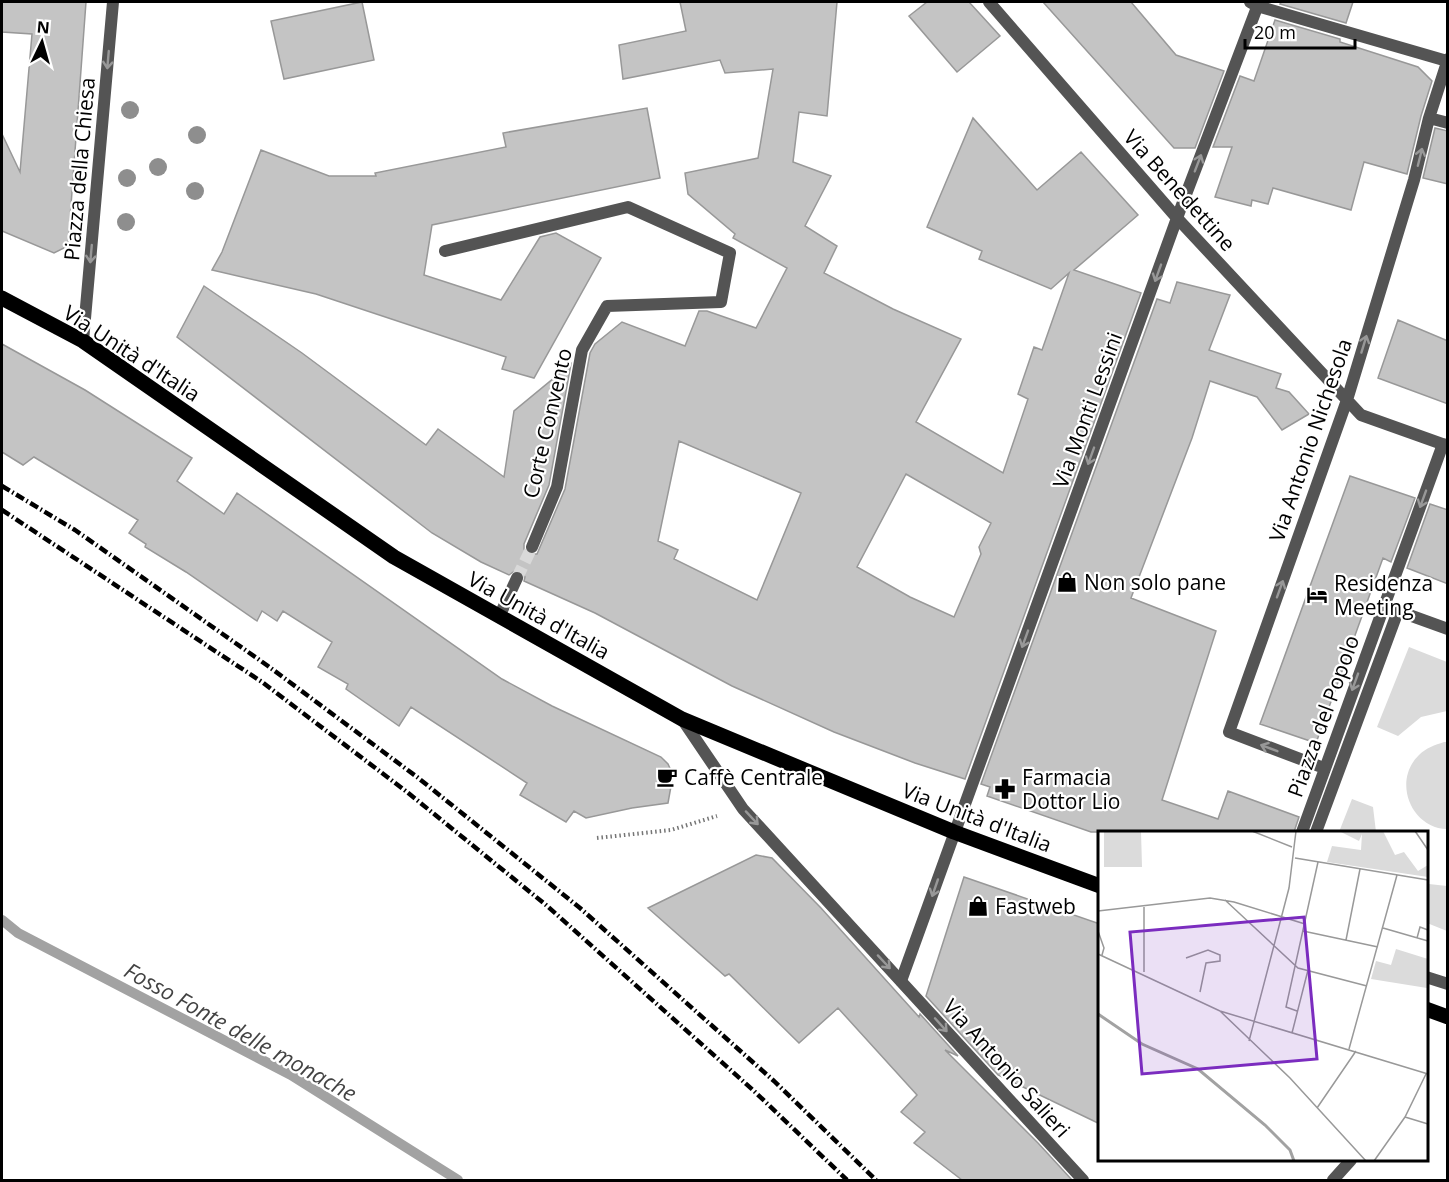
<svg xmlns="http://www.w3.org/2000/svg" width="1449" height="1182" viewBox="0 0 1449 1182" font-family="'Open Sans',sans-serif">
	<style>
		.green { fill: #dbdbdb }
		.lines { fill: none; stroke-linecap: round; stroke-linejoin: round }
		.stream { stroke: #a2a2a2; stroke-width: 10 }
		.building { fill: #c4c4c4; stroke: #989898; stroke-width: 1.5; fill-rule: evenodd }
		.minor-tunnel { stroke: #d9d9d9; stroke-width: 12; stroke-dasharray: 12 6; stroke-linecap: butt }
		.path { stroke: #767676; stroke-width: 4; stroke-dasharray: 1.5 3; stroke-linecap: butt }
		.service { stroke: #545454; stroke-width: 12 }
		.pedestrian { stroke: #545454; stroke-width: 12 }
		.minor { stroke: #545454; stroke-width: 12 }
		.tertiary { stroke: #545454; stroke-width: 12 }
		.primary { stroke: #000; stroke-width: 15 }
		.rail { stroke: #000; stroke-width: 4.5; stroke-dasharray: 9 3 1.5 3; stroke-linecap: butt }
		.tree { fill: #8e8e8e }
		.oneway { stroke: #989898 }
		.labels { text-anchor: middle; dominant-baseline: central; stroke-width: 4.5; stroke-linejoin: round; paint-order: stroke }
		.street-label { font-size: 21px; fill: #000; stroke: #fff }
		.poi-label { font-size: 21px; fill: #000; stroke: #fff; text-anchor: start }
		.water-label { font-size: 22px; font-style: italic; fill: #434343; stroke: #fff }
		.inset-river { fill: none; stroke: #a2a2a2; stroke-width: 3 }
		.inset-road { fill: none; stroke: #999; stroke-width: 1.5 }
		.view { fill: #7b2cbf; fill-opacity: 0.15; stroke: #7b2cbf; stroke-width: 3 }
		.inset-edge { fill: none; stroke: #000; stroke-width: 3 }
	</style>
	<rect width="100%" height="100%" fill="#fff"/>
	<!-- green -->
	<path class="green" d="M 1409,647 L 1447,662 L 1447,711 L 1421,717 L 1398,736 L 1377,727 Z
		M 1444,742 L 1448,742 L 1447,829 C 1411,828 1392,781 1419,755 C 1426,748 1435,745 1444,742 Z
		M 1352,799 L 1373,807 L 1376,832 L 1339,832 Z
		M 1429,884 L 1447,886 L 1447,931 L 1427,923 L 1427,891 Z"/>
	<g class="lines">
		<!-- stream -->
		<path class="stream" d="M 2,920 L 18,933 L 291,1075 L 458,1180"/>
	</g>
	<!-- building -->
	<path class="building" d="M 2,2 L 86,2 L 68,246 L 54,253 L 2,231 L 2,134 L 20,172 L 32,34 L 2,32 Z
		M 362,2 L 374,60 L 284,79 L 271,21 Z
		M 680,2 L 837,2 L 827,116 L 799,112 L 793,162 L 831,176 L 805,226 L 837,246 L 824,273 L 893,309 L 961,339 L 916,422 L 1003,473 L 1028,399 L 1018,394 L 1034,347 L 1042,350 L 1069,273 L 1051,289 L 979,259 L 982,251 L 927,227 L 973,118 L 1037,190 L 1081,152 L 1138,215 L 1074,270 L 1141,293 L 965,779 L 915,763 L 834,732 L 732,686 L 595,613 L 524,581 L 525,577 L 521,571 L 516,570 L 509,575 L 481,562 L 432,533 L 177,337 L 204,286 L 302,353 L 426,445 L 438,429 L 504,477 L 514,411 L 571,364 L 549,485 L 524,544 L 524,549 L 528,554 L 537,554 L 565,489 L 590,353 L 595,344 L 622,322 L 685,346 L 699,311 L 707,311 L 756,328 L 787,268 L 733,238 L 735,234 L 688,194 L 685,173 L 758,158 L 773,69 L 725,73 L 720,60 L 623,79 L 619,45 L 686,31 ZM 679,441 L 801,493 L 757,600 L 674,559 L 678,550 L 658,541 ZM 906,474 L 991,523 L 979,547 L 981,554 L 954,617 L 910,597 L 857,567 Z
		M 927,2 L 969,2 L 1000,36 L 957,72 L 909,16 Z
		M 1043,2 L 1131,2 L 1176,55 L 1224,71 L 1195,148 L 1174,148 Z
		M 1281,2 L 1353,2 L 1346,23 L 1280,4 Z
		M 1275,20 L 1340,39 L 1340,42 L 1418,67 L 1432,81 L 1421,116 L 1407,174 L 1364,162 L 1351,210 L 1273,188 L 1268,204 L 1252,200 L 1251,206 L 1215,197 L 1232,147 L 1213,147 L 1240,76 L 1254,81 Z
		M 647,108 L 660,178 L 432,225 L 424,275 L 501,300 L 540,237 L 556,233 L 601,258 L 534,378 L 502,369 L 506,357 L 316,294 L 212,270 L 222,252 L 261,150 L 329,176 L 376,176 L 375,173 L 506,147 L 503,133 Z
		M 1435,128 L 1448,131 L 1448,184 L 1423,178 Z
		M 1177,282 L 1230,295 L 1209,350 L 1281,374 L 1276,388 L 1289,392 L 1309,414 L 1282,430 L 1257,397 L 1210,381 L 1192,438 L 1131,598 L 1216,631 L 1162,800 L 1218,819 L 1228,791 L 1299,817 L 1294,832 L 1091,832 L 987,796 L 990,787 L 981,784 L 1157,299 L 1170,303 Z
		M 1398,320 L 1448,341 L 1448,404 L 1378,378 Z
		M 2,344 L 85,390 L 192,458 L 177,481 L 224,514 L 237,493 L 502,679 L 552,706 L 661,757 L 668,764 L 673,775 L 668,803 L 632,808 L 586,818 L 574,811 L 566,822 L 520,795 L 527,783 L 411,707 L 399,726 L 346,689 L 348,684 L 318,667 L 332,642 L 283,611 L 277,621 L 262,611 L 257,621 L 186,572 L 145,547 L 146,544 L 129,533 L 138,520 L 34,457 L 23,465 L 2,452 Z
		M 1350,476 L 1415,498 L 1391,562 L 1383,558 L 1316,743 L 1260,724 Z
		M 1430,504 L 1448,510 L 1448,584 L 1407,568 Z
		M 756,855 L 772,858 L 821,908 L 919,1017 L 920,1014 L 958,1056 L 945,1050 L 1038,1143 L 1072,1180 L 962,1180 L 914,1143 L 925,1132 L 901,1112 L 917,1095 L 838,1008 L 799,1043 L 729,974 L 725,976 L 648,908 Z
		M 964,877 L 1100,924 L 1100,1124 L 998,1075 L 926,996 Z"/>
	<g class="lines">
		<!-- minor-tunnel -->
		<path class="minor-tunnel" d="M 517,578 L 532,547"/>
		<!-- path -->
		<path class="path" d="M 597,838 L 671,830 L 717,816"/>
		<!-- service -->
		<path class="service" d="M 1333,1180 L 1351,1160"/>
		<!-- pedestrian -->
		<path class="pedestrian" d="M 1316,832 L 1398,611 L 1448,629
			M 1426,977 L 1448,984"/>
		<!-- minor -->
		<path class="minor" d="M 989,2 L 1177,218 L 1361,415 L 1448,446
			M 1250,2 L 1257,6 L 1447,61
			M 1429,118 L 1448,123
			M 445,251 L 628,207 L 730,253 L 721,302 L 607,306 L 582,350 L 557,487 L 532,547
			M 83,341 L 113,2
			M 499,617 L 517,578
			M 1324,768 L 1229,732 L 1347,400 L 1414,180 L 1429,118 L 1448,59
			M 1302,832 L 1443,444
			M 901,981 L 1177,218 L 1259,2"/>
		<!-- tertiary -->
		<path class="tertiary" d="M 682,719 L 743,809 L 1083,1180"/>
		<!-- primary -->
		<path class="primary" d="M 2,298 L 83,341 L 394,557 L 682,719 L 954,832 L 1100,886
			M 1426,1009 L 1448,1017"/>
		<!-- rail -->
		<path class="rail" d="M 2,486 L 75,530 L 268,666 L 417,777 L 580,908 L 774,1081 L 876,1180
			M 2,510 L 262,682 L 407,792 L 546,905 L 754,1091 L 847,1180"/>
	</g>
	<!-- trees -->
	<g class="tree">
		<circle cx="130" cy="110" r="9"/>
		<circle cx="197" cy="135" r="9"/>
		<circle cx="158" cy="167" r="9"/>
		<circle cx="127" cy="178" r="9"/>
		<circle cx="195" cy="191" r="9"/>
		<circle cx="126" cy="222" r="9"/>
	</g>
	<!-- one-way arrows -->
	<defs><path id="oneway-shaft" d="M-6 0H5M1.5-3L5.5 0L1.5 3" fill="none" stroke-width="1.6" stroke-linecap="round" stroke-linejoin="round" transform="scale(1.5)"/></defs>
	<g class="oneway">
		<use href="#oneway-shaft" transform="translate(108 60) rotate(95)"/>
		<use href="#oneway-shaft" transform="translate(1420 157) rotate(-76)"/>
		<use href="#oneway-shaft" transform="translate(1198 163) rotate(-69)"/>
		<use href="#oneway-shaft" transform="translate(91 254) rotate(95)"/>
		<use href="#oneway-shaft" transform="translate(1158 273) rotate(110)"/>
		<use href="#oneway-shaft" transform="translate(1364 344) rotate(-73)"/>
		<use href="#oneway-shaft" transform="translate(1091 456) rotate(110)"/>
		<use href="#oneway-shaft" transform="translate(1423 499) rotate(110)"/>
		<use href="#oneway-shaft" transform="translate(1280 589) rotate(-70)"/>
		<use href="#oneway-shaft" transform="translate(1025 639) rotate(110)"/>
		<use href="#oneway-shaft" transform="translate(1355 682) rotate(110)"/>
		<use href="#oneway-shaft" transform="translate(1269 748) rotate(-159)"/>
		<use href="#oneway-shaft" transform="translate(752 818) rotate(47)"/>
		<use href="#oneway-shaft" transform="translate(935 888) rotate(109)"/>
		<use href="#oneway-shaft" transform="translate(884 962) rotate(47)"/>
		<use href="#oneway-shaft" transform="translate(941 1025) rotate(48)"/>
	</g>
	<!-- icons -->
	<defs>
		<g id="shop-bare" transform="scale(1.62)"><path d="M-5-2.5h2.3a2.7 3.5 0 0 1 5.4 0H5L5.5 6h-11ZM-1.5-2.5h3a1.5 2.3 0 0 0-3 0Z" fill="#000" stroke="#fff" stroke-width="2.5" paint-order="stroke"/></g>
		<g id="hotel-bare" transform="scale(1.62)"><path d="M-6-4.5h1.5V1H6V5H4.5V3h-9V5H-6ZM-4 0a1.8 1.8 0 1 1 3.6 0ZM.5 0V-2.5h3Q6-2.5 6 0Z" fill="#000" stroke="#fff" stroke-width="2.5" paint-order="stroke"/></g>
		<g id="cafe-bare" transform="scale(1.62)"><path d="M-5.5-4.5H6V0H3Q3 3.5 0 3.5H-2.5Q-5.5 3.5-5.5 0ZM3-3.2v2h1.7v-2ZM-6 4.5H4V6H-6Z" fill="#000" stroke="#fff" stroke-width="2.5" paint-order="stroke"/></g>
		<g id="pharmacy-bare" transform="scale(1.62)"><path d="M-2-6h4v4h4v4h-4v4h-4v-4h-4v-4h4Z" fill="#000" stroke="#fff" stroke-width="2.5" paint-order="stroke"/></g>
	</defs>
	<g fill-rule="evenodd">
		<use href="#shop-bare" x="1067" y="582"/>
		<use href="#hotel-bare" x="1317" y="595"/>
		<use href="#cafe-bare" x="667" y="777"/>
		<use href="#pharmacy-bare" x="1005" y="789"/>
		<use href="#shop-bare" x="978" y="906"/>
	</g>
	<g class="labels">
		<!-- street labels -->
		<g class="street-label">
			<text transform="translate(79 169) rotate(-85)">Piazza della Chiesa</text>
			<text transform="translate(1180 190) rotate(48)">Via Benedettine</text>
			<text transform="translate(132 353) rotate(33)">Via Unità d'Italia</text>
			<text transform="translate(1087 410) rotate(-70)">Via Monti Lessini</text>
			<text transform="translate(547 423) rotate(-77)">Corte Convento</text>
			<text transform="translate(1310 440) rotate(-71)">Via Antonio Nichesola</text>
			<text transform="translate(539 615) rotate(29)">Via Unità d'Italia</text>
			<text transform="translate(1323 716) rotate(-70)">Piazza del Popolo</text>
			<text transform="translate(977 817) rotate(21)">Via Unità d'Italia</text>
			<text transform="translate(1007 1068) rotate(48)">Via Antonio Salieri</text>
		</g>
		<!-- poi labels -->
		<g class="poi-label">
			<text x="1084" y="582">Non solo pane</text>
			<text x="1334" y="583">Residenza<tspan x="1334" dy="24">Meeting</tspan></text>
			<text x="684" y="777">Caffè Centrale</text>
			<text x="1022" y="777">Farmacia<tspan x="1022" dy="24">Dottor Lio</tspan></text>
			<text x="995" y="906">Fastweb</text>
		</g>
		<!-- water labels -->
		<g class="water-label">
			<text transform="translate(241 1031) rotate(29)">Fosso Fonte delle monache</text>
		</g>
	</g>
	<!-- overview -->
	<g transform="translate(1098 831)">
		<rect width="330" height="330" fill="#fff"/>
		<path d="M 6,0 L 43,0 L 44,36 L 6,36 ZM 241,0 L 285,0 L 297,24 L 306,21 L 320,40 L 330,34 L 330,46 L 229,31 L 234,15 L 263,19 L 264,3 L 261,10 ZM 298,118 L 330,128 L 329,157 L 273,148 L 278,130 L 293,134 Z" fill="#dbdbdb"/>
		<path class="inset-river" d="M 0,183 L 44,213 L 100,238 L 167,294 L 192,319 L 196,330"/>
		<path class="inset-road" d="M 154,0 L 194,16M 317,0 L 330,19M 197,27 L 330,49M 127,69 L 200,137 L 269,155M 0,80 L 112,67 L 136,71 L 207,93M 285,97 L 330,110M 0,100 L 6,117 L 4,124M 205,100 L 280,116M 319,107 L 322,96 L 330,99M 248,109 L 262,38M 0,123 L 122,180 L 330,243M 88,127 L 110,119 L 122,124 L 122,130 L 108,132 L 102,161M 46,141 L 46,76M 122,180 L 192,247 L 268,330M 199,180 L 188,176 L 220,31M 194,202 L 210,139M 151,210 L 191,57 L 198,0M 251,218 L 299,44M 219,277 L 258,220M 307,286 L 330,293M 276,330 L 307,286 L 328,243"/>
		<path class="view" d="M 206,86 L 219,228 L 44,243 L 32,101 Z"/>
		<rect width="330" height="330" class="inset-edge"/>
	</g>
	<!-- border -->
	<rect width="1449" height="1182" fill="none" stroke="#000000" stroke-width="6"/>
	<!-- north arrow -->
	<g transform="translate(42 42) rotate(5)" stroke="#ffffff" stroke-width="4.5" paint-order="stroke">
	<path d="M0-4.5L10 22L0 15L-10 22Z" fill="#000000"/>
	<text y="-9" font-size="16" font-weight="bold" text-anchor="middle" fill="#000000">N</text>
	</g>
	<!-- scale -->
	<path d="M1245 39v9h110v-9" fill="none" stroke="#000000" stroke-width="3"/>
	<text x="1254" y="39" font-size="18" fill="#000000" stroke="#ffffff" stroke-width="4.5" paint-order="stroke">20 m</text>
</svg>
